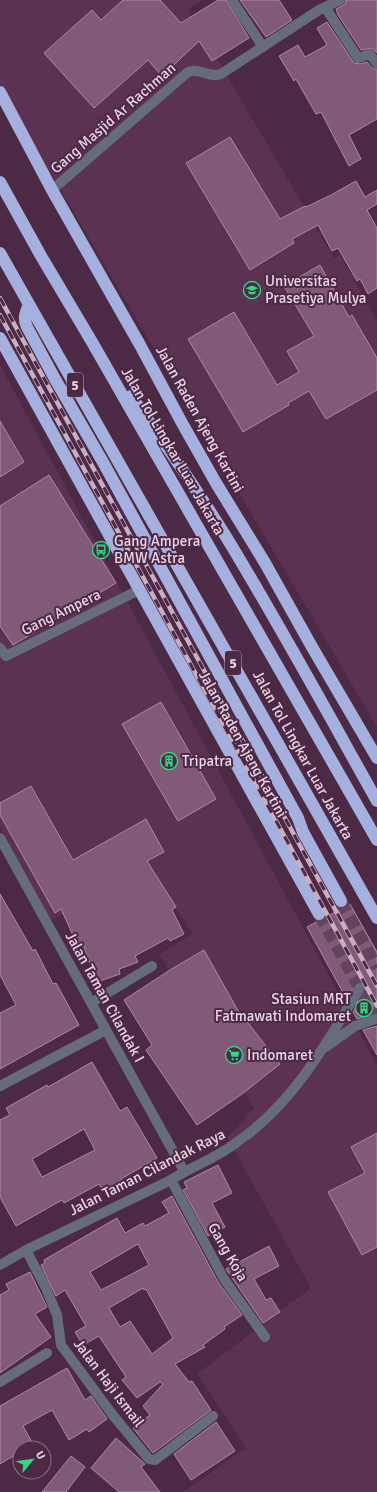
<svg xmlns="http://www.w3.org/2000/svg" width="377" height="1492" viewBox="0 0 377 1492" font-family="Signika,sans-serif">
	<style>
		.built { fill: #5b3252 }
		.building { fill: #815a78; stroke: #b187a7; fill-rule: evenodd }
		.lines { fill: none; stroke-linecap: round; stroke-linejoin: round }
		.highway-tunnel { stroke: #64435d; stroke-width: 12; stroke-dasharray: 12 6; stroke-linecap: butt }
		.minor { stroke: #666b7e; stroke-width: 10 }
		.highway { stroke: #a6b0de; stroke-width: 12 }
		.rail-casing { stroke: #c9afc3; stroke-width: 4.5 }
		.rail { stroke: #4c2945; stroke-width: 3; stroke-dasharray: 9; stroke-linecap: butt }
		.labels { text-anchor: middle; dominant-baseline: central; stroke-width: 4; stroke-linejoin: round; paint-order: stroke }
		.shield { fill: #4c2945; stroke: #bba1b5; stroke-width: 1 }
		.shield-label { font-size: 14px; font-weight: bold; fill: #ebd4e5 }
		.street-label { font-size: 15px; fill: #ebd4e5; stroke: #4c2945 }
		.poi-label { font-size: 15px; fill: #ebd4e5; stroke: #4c2945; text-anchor: start }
	</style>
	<rect width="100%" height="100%" fill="#4c2945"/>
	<!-- built -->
	<path class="built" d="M 0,0 L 203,0 L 188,9 L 334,258 L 340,255 L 377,320 L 377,727 L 14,111 L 0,83 Z
		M 0,365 L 377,1065 L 377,1492 L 183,1492 L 246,1448 L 197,1374 L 311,1288 L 227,1137 L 254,1108 L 159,954 L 193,934 L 150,870 L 49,921 L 0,828 Z"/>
	<!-- building -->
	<path class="building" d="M 123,0 L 160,0 L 181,23 L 218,0 L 226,0 L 249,38 L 212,61 L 199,41 L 162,76 L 148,60 L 94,108 L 44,53 L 92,10 L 101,20 Z
		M 240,0 L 279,0 L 292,20 L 266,37 Z
		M 346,0 L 377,0 L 377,53 L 372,48 L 361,50 L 338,15 L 336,9 L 345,4 Z
		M 327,22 L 354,63 L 360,64 L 367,62 L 372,68 L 377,70 L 377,119 L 349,135 L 361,159 L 349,166 L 321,112 L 316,114 L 296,79 L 294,81 L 279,56 L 298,45 L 305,57 L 327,45 L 317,28 Z
		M 230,137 L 280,219 L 305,206 L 306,207 L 331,195 L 356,181 L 365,197 L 377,190 L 377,204 L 367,210 L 377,228 L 377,288 L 368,294 L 360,279 L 357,281 L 338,248 L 332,251 L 318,225 L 292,239 L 294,243 L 250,270 L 186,163 Z
		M 320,265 L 349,317 L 352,315 L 377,358 L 377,390 L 326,419 L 309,391 L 288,403 L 289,405 L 243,432 L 188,339 L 234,312 L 277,385 L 299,372 L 287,351 L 314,336 L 284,286 Z
		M 0,421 L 24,462 L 0,477 Z
		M 49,475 L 116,583 L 13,645 L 0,626 L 0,506 Z
		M 161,702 L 216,799 L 178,821 L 122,724 Z
		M 31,786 L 73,860 L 146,819 L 164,852 L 147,861 L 176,907 L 172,910 L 184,934 L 170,941 L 168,938 L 135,956 L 138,962 L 119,969 L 120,974 L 97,982 L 82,942 L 77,944 L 61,909 L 55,913 L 0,815 L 0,803 Z
		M 0,894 L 33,951 L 35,949 L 53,984 L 56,983 L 79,1025 L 0,1069 L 0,1013 L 16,1005 L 0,975 Z
		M 350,904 L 377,952 L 377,1013 L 357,1019 L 353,1012 L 366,991 L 366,985 L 361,982 L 357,983 L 346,998 L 307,927 L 318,921 L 322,921 L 326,917 Z
		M 204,950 L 237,1009 L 280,1064 L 242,1094 L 197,1125 L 146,1050 L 152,1045 L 124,1000 L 170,970 Z
		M 377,1026 L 377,1055 L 363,1030 Z
		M 92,1062 L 120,1111 L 127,1107 L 157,1158 L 121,1179 L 122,1181 L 103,1191 L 99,1184 L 64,1203 L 62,1200 L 16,1226 L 0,1197 L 0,1120 L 10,1115 L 6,1108 L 47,1085 L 48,1087 ZM 84,1129 L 95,1150 L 42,1177 L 32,1159 Z
		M 377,1133 L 377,1247 L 362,1255 L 328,1192 L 365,1173 L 351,1147 Z
		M 218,1165 L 232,1193 L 212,1203 L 225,1227 L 208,1236 L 183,1190 L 187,1188 L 184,1182 Z
		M 172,1196 L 218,1282 L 242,1315 L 224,1327 L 225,1329 L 203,1345 L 205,1347 L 175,1364 L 189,1382 L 192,1381 L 211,1410 L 153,1453 L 133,1428 L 150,1415 L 143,1406 L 163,1384 L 160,1382 L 137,1398 L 122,1380 L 126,1377 L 99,1336 L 83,1345 L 75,1332 L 86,1326 L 65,1290 L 56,1296 L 41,1265 L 45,1263 L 44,1260 L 117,1218 L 125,1233 L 143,1223 L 145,1226 L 169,1213 L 162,1202 ZM 138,1244 L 149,1265 L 101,1290 L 90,1272 ZM 143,1288 L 144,1290 L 146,1289 L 173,1338 L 152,1354 L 130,1321 L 120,1327 L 109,1308 Z
		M 269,1246 L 279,1266 L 254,1279 L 266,1300 L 271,1298 L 280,1312 L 263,1323 L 226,1269 Z
		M 30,1272 L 47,1307 L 35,1314 L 51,1337 L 0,1373 L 0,1295 L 9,1290 L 6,1284 Z
		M 67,1368 L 85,1400 L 91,1396 L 107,1419 L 89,1432 L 87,1429 L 69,1440 L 52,1410 L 23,1426 L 33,1444 L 27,1448 L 20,1448 L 20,1452 L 0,1464 L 0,1406 Z
		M 216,1422 L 235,1451 L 191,1480 L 174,1454 Z
		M 116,1438 L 145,1464 L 141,1467 L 160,1492 L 119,1492 L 91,1468 Z
		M 71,1456 L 85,1467 L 66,1492 L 42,1492 Z"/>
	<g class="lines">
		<!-- highway-tunnel -->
		<path class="highway-tunnel" d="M 341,901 L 377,968
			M 319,914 L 377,1020"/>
		<!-- minor -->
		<path class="minor" d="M 232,0 L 263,47
			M 325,7 L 358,58 L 370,54 L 377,64
			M 52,190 L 188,72 C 199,67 211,79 221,74 L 319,10 L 340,0
			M 0,648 L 6,656 L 139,590
			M 0,838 L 184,1171
			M 91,1003 L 152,966
			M 326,1047 L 355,1026 L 376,1019
			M 0,1086 L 106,1030
			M 171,1180 L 224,1279 L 265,1337
			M 26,1250 L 46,1288 L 57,1315 L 61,1345 L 112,1414 L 149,1459 L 155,1460 L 213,1416
			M 0,1265 L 26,1250 L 171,1180 C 189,1168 209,1161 227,1149 C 234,1145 240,1139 247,1135 C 299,1094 326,1043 360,988
			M 0,1382 L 47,1353"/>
		<!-- highway -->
		<path class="highway" d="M 0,92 L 52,190 L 140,345 L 182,423 L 216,483 L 265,563 L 312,647 L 377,758
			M 0,182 L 41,256 L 92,342 L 377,840
			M 0,253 L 377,918
			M 29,304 C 25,314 23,318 27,327 L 55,379 L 104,464 L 298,818 L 303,832 L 341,901
			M 0,338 L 319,914
			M 131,396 C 164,442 195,487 225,535 C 278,622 327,712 377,801"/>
		<!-- rail casing -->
		<g class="rail-casing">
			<path id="rail" d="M 0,298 L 377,986
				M 0,315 L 377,1006"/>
		</g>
		<!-- rail -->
		<use href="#rail" class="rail"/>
	</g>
	<!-- icons -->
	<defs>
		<g id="university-ring" transform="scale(0.9)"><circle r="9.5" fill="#4c2945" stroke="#31d882" stroke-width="1.5"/><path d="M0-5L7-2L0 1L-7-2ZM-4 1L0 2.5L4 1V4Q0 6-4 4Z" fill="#31d882"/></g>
		<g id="bus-ring" transform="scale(0.9)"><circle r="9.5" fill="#4c2945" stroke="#31d882" stroke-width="1.5"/><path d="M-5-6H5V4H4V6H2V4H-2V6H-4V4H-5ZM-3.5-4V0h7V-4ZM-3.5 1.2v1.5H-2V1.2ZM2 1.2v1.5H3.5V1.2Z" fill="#31d882"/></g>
		<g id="building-ring" transform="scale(0.9)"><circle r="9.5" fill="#4c2945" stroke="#31d882" stroke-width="1.5"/><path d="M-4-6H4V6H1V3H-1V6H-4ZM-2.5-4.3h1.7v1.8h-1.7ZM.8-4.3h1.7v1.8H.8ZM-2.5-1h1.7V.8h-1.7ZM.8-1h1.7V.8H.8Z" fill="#31d882"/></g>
		<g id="supermarket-ring" transform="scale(0.9)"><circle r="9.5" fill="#4c2945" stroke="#31d882" stroke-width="1.5"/><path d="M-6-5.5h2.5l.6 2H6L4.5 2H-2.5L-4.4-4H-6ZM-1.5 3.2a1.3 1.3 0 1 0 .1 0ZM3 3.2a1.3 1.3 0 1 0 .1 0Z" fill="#31d882"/></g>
	</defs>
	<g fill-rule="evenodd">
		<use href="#university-ring" x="252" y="290"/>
		<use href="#bus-ring" x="101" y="550"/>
		<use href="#building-ring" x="169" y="761"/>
		<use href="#building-ring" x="364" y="1008"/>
		<use href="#supermarket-ring" x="234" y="1055"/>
	</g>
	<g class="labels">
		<!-- shield labels -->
		<g class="shield">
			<rect x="67" y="373" width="16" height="24" rx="3"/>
			<rect x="225" y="651" width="16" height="24" rx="3"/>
		</g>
		<g class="shield-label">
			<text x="75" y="385">5</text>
			<text x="233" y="663">5</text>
		</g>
		<!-- street labels -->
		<g class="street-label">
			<text transform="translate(113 118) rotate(-41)">Gang Masjid Ar Rachman</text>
			<text transform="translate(200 419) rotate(61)">Jalan Raden Ajeng Kartini</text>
			<text transform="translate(173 451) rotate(60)">Jalan Tol Lingkar Luar Jakarta</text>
			<text transform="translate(61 612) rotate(-26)">Gang Ampera</text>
			<text transform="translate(243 744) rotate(61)">Jalan Raden Ajeng Kartini</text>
			<text transform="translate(303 755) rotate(61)">Jalan Tol Lingkar Luar Jakarta</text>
			<text transform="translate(105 997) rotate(61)">Jalan Taman Cilandak I</text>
			<text transform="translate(147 1172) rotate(-27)">Jalan Taman Cilandak Raya</text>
			<text transform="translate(228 1252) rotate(60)">Gang Koja</text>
			<text transform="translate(109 1383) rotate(53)">Jalan Haji Ismail</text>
		</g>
		<!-- poi labels -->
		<g class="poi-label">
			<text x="265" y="281">Universitas<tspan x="265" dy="17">Prasetiya Mulya</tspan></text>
			<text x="114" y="541">Gang Ampera<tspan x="114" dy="17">BMW Astra</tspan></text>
			<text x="182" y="761">Tripatra</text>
			<text x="351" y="999" text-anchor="end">Stasiun MRT<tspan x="351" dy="17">Fatmawati Indomaret</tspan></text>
			<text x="247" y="1055">Indomaret</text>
		</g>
	</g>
	<!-- north arrow -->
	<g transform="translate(32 1460) rotate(61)"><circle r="19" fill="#4c2945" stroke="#8c6d85"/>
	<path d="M0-3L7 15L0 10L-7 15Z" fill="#31d882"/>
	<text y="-6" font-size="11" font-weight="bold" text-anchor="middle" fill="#ebd4e5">U</text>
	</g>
</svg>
